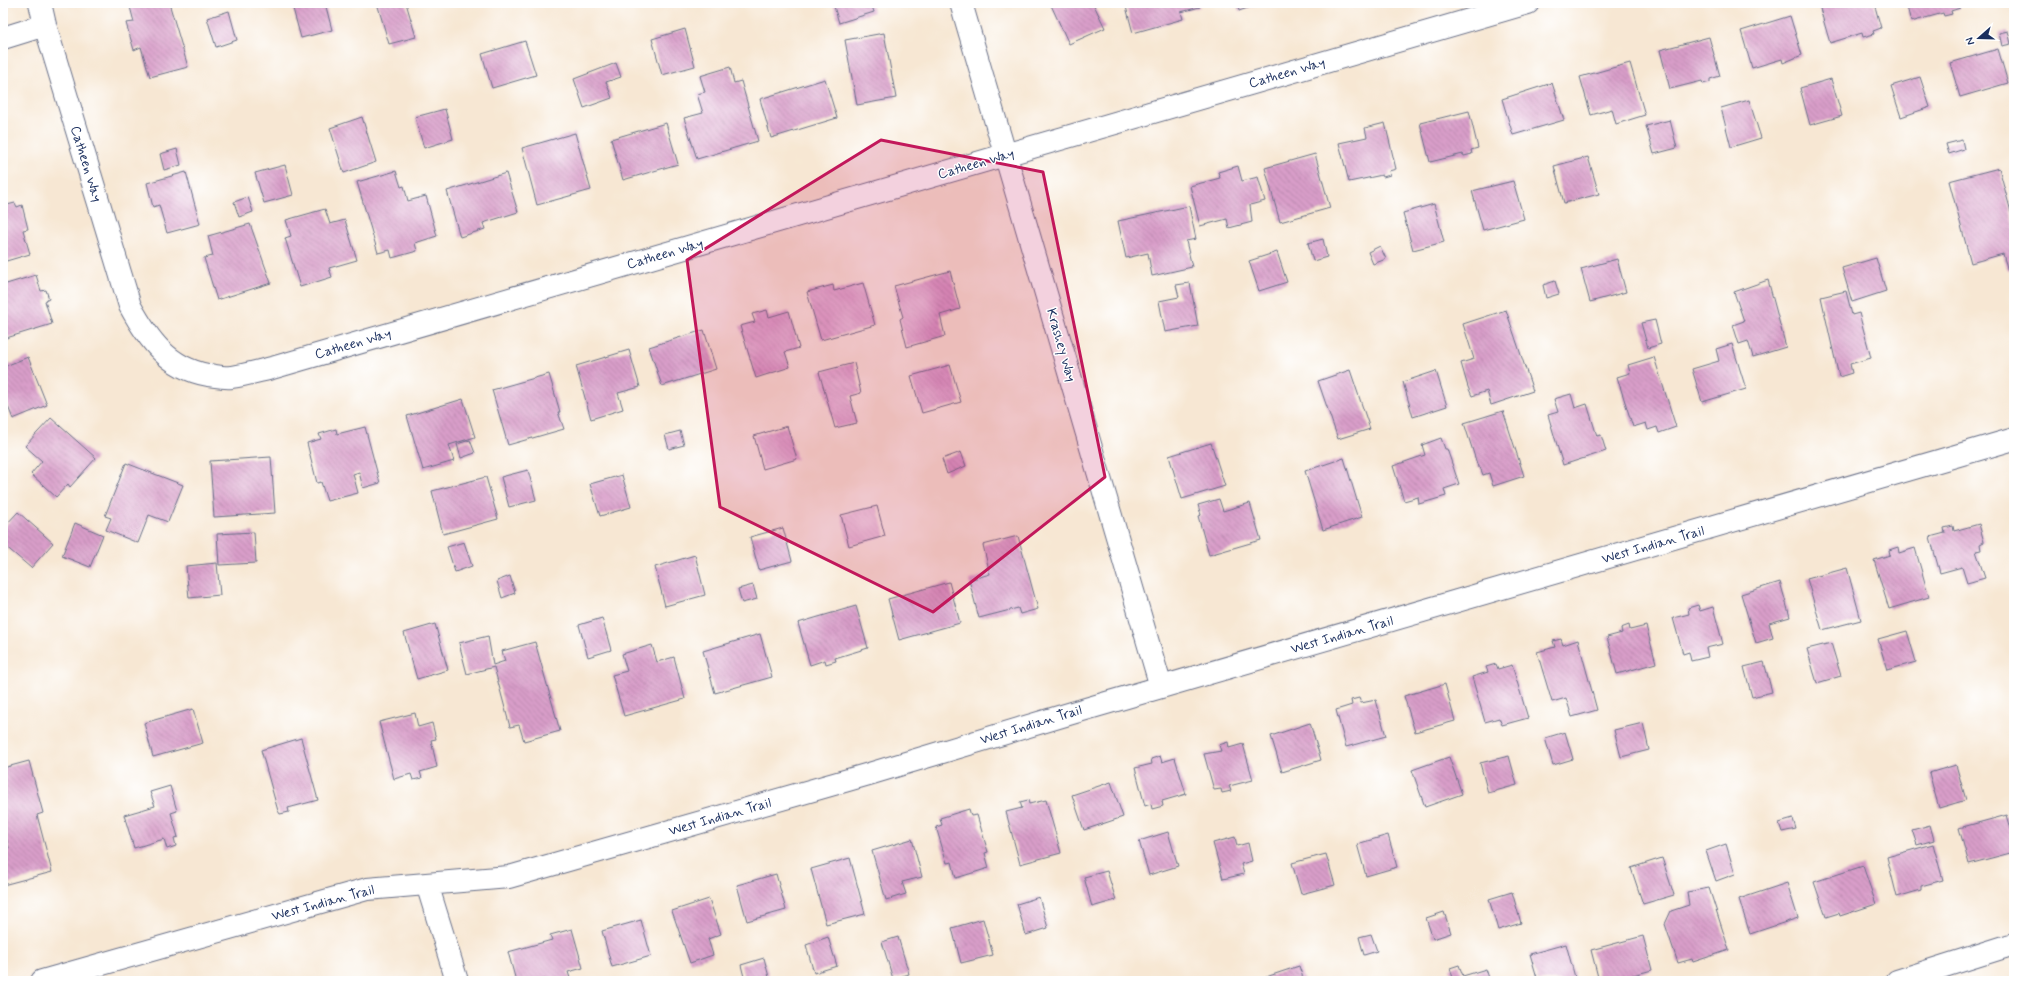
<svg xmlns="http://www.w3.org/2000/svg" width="2017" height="984" viewBox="0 0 2017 984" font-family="Mynerve,sans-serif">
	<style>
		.building { fill: url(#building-back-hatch) }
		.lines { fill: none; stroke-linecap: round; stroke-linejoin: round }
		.minor-casing { stroke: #686f87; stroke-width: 24 }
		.minor { stroke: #fff; stroke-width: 22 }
		.marked { fill: #c2185b; fill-opacity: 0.2; stroke: #c2185b; stroke-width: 3; stroke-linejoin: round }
		.labels { text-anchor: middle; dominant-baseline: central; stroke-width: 3; stroke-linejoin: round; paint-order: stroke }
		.street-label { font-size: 14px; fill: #1b2f5e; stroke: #fff }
	</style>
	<defs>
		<pattern id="building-back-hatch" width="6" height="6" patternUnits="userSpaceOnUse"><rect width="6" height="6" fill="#d99ec9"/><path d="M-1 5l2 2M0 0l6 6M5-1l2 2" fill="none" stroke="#af81a6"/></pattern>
	</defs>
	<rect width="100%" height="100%" fill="#fff"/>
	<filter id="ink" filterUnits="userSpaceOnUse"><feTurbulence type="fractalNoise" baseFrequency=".025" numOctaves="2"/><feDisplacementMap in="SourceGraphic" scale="8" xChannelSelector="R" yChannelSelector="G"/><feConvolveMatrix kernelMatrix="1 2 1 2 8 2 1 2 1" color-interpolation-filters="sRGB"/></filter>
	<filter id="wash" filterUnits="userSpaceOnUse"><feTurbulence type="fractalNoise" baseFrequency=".012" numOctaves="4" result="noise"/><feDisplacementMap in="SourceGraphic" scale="16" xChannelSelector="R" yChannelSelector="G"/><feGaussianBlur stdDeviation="0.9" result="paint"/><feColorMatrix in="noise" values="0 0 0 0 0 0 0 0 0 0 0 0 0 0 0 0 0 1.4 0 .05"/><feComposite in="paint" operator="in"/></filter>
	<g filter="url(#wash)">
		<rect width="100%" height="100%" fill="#f7e7d3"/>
		<g id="blocks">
			<!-- building -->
			<path class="building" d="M 129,3 L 169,3 L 188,67 L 150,77 L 141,47 L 134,50 L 126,23 L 134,22 Z
				M 299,3 L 325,3 L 332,30 L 301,38 L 292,5 Z
				M 377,3 L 406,3 L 416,37 L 389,44 Z
				M 833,3 L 871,3 L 874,12 L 839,23 Z
				M 1050,3 L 1093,3 L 1105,28 L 1069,44 Z
				M 1125,3 L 1198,3 L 1200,7 L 1181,12 L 1183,19 L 1133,33 Z
				M 1237,3 L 1262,3 L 1239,11 Z
				M 1827,3 L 1874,3 L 1881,28 L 1873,31 L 1874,34 L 1863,37 L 1862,33 L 1830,43 L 1819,5 Z
				M 1906,3 L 1959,3 L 1960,8 L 1951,11 L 1952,14 L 1944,16 L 1943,13 L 1911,22 Z
				M 229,11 L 237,40 L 216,47 L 207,18 Z
				M 1790,16 L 1802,55 L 1783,63 L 1782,59 L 1752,68 L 1741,31 Z
				M 685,29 L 695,66 L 662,75 L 652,39 Z
				M 2008,31 L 2011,44 L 2002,46 L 1999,33 Z
				M 884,33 L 896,98 L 857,105 L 845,40 Z
				M 1709,37 L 1720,76 L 1710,79 L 1710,82 L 1703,84 L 1702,81 L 1670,89 L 1660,50 Z
				M 525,41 L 536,75 L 492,88 L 482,54 Z
				M 1998,49 L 2008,83 L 1960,97 L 1950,63 Z
				M 616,63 L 621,77 L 606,82 L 612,98 L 584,108 L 574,79 Z
				M 1630,63 L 1645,115 L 1616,124 L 1612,109 L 1591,115 L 1580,77 Z
				M 730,67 L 734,83 L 741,81 L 758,141 L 697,159 L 684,118 L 703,113 L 697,94 L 705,92 L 700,76 Z
				M 1920,77 L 1930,107 L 1901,117 L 1891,86 Z
				M 825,79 L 837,118 L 771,138 L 760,99 Z
				M 1831,79 L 1842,116 L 1810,125 L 1800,88 Z
				M 1552,83 L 1564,120 L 1513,135 L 1502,99 Z
				M 1749,100 L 1761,138 L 1731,147 L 1721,108 Z
				M 445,109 L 453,139 L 424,148 L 415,117 Z
				M 1469,111 L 1478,148 L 1471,150 L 1472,154 L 1464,156 L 1463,154 L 1430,162 L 1420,123 Z
				M 362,117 L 376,162 L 344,173 L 330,128 Z
				M 1670,120 L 1677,148 L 1654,154 L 1646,126 Z
				M 666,123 L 678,164 L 623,180 L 611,139 Z
				M 1385,123 L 1396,169 L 1389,171 L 1390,175 L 1383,177 L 1382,175 L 1349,182 L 1339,143 L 1367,137 L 1365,128 Z
				M 575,133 L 591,190 L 537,205 L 522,148 Z
				M 1962,140 L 1964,149 L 1949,154 L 1946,144 Z
				M 177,149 L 181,165 L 164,170 L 160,154 Z
				M 1315,154 L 1330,208 L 1280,222 L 1265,168 Z
				M 1588,157 L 1599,194 L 1564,203 L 1554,166 Z
				M 285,165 L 293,195 L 264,203 L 255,173 Z
				M 1238,166 L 1242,181 L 1258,177 L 1265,201 L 1250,205 L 1252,222 L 1229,228 L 1227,219 L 1200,226 L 1190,186 L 1220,178 L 1218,172 Z
				M 1999,168 L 2014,223 L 2014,269 L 2008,271 L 2003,254 L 1971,263 L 1949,181 Z
				M 396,171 L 401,187 L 404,186 L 408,201 L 426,196 L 437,236 L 415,243 L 417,251 L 392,258 L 390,250 L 378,253 L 357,182 Z
				M 186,172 L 200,224 L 167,233 L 159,205 L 153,207 L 147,183 Z
				M 506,173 L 518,212 L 483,223 L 485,229 L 460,237 L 447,191 Z
				M 1513,181 L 1524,219 L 1483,230 L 1472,191 Z
				M 248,197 L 253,212 L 239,217 L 234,202 Z
				M 15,203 L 17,207 L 22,205 L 28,229 L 23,230 L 30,254 L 3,262 L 3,206 Z
				M 1434,204 L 1444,242 L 1413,250 L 1403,213 Z
				M 1189,206 L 1196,239 L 1186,241 L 1192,267 L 1152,276 L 1148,253 L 1126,258 L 1118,221 Z
				M 325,209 L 330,224 L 345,220 L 357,260 L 329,268 L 332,277 L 300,287 L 285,238 L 291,236 L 286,220 Z
				M 250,224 L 271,283 L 217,300 L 204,258 L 213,256 L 208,236 Z
				M 1323,239 L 1327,257 L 1313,261 L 1308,243 Z
				M 1380,246 L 1386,259 L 1373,264 L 1368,252 Z
				M 1277,252 L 1287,282 L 1259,291 L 1249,261 Z
				M 1876,258 L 1886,291 L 1852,302 L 1842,268 Z
				M 1617,259 L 1626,292 L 1590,302 L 1581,269 Z
				M 950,271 L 960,309 L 940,315 L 945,336 L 907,347 L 900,319 L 903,317 L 894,286 Z
				M 36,275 L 41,291 L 46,290 L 49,299 L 45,301 L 52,324 L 3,339 L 3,309 L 5,309 L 3,303 L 3,285 Z
				M 1768,280 L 1786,347 L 1753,357 L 1748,341 L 1739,344 L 1733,325 L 1744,321 L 1734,292 Z
				M 1555,281 L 1559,294 L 1546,298 L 1543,285 Z
				M 863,283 L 875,325 L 821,340 L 807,292 L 833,285 L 834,291 Z
				M 1190,283 L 1198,326 L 1165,332 L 1159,301 L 1179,297 L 1176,285 Z
				M 1846,291 L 1852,315 L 1859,313 L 1871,358 L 1850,364 L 1852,373 L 1839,377 L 1821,297 Z
				M 767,310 L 769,317 L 789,311 L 799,348 L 785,352 L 790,367 L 756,378 L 740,326 L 755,322 L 752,314 Z
				M 1506,310 L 1533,391 L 1491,405 L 1487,391 L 1472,396 L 1468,387 L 1461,363 L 1474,359 L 1463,324 Z
				M 1655,320 L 1661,344 L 1648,348 L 1641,323 Z
				M 704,330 L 716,369 L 662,386 L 649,347 Z
				M 1732,344 L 1746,389 L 1702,402 L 1692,369 L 1719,361 L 1716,349 Z
				M 629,350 L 640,387 L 618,393 L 623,409 L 591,419 L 576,366 Z
				M 28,357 L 47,405 L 13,419 L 3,394 L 3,367 Z
				M 1654,357 L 1676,427 L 1659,433 L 1657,427 L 1648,430 L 1646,423 L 1633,427 L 1617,377 L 1630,373 L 1628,365 Z
				M 854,363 L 861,393 L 850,396 L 857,423 L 835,428 L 819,372 Z
				M 950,365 L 961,402 L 922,413 L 911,376 Z
				M 1350,370 L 1370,429 L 1338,439 L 1318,381 Z
				M 1436,371 L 1447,406 L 1413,417 L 1403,382 Z
				M 549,374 L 560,412 L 558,412 L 564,429 L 508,445 L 492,390 Z
				M 1571,394 L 1575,408 L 1587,404 L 1597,436 L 1601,435 L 1606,451 L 1563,465 L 1548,415 L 1558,412 L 1554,399 Z
				M 463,399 L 475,437 L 449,445 L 454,461 L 423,470 L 407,416 Z
				M 1503,411 L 1524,476 L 1493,486 L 1489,473 L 1483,475 L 1480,467 L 1478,467 L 1464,423 Z
				M 51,418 L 96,458 L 70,487 L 68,484 L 56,497 L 31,474 L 42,461 L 25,446 Z
				M 787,426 L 797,459 L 763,469 L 754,436 Z
				M 365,427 L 380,483 L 363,488 L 359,472 L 353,474 L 358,493 L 327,501 L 321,482 L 317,483 L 307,443 L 321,439 L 319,434 L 336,429 L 337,434 Z
				M 680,431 L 684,445 L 669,449 L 665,435 Z
				M 1441,438 L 1445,449 L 1447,449 L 1459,484 L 1444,489 L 1446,496 L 1436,499 L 1419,504 L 1418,497 L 1404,501 L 1393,466 L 1425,455 L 1422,445 Z
				M 470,440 L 475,453 L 461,458 L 457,444 Z
				M 1211,443 L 1225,486 L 1182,499 L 1169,456 Z
				M 961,452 L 966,466 L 947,474 L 942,459 Z
				M 271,457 L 275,513 L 214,517 L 210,461 Z
				M 1344,458 L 1362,517 L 1323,530 L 1305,471 Z
				M 126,463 L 183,485 L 168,522 L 149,515 L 138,543 L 106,530 L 111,518 L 105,516 Z
				M 528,470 L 536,500 L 509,507 L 501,477 Z
				M 622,475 L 631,507 L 600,516 L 590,484 Z
				M 486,477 L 498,519 L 443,534 L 432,491 Z
				M 1219,499 L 1223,511 L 1250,503 L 1261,540 L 1209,555 L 1198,516 L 1201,515 L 1198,505 Z
				M 877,506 L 885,536 L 849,546 L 841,515 Z
				M 18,512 L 53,543 L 31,568 L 3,544 L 3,528 Z
				M 75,523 L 103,535 L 90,567 L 62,556 Z
				M 1979,524 L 1984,542 L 1980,544 L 1981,550 L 1976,551 L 1985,578 L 1967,583 L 1962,567 L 1940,573 L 1930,537 L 1945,533 L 1944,528 L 1953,526 L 1954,531 Z
				M 783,528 L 792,561 L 759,570 L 750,537 Z
				M 254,532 L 256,563 L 219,565 L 217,534 Z
				M 1018,536 L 1038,609 L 1020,614 L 1018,608 L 979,618 L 969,580 L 990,574 L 983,545 Z
				M 464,542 L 472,566 L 455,572 L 447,547 Z
				M 1898,547 L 1899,553 L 1915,548 L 1929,597 L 1889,609 L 1874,560 L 1890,555 L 1889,550 Z
				M 695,555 L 705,595 L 665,606 L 655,567 Z
				M 217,563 L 220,595 L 189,598 L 186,566 Z
				M 1847,568 L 1861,620 L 1822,630 L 1807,579 Z
				M 510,576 L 515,593 L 502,598 L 497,581 Z
				M 949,582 L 960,623 L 899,640 L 888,599 Z
				M 1780,582 L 1790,617 L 1769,623 L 1773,638 L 1756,643 L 1741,594 Z
				M 753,585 L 757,599 L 742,603 L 738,589 Z
				M 1698,605 L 1700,611 L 1713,607 L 1723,644 L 1706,648 L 1708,657 L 1691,661 L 1689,652 L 1683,654 L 1673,618 L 1689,614 L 1688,608 Z
				M 856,606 L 868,648 L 835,658 L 836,661 L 826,664 L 825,660 L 810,665 L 798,623 Z
				M 602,618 L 611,650 L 588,657 L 579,625 Z
				M 435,624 L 448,670 L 417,679 L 404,633 Z
				M 1629,625 L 1630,630 L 1646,626 L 1656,663 L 1617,674 L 1607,637 L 1622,633 L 1621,628 Z
				M 1907,631 L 1916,662 L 1887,670 L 1878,639 Z
				M 760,634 L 772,677 L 715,693 L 703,651 Z
				M 488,636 L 493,665 L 505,661 L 502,651 L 535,642 L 560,731 L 524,741 L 519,725 L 510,727 L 494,667 L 467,674 L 459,643 Z
				M 1561,639 L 1563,645 L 1578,640 L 1597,710 L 1572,717 L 1566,698 L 1552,702 L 1537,652 L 1555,647 L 1553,641 Z
				M 1831,643 L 1841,676 L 1817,683 L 1807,649 Z
				M 652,645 L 657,662 L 674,657 L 685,699 L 624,716 L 612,675 L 627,671 L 622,654 Z
				M 1764,662 L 1772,692 L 1752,697 L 1744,667 Z
				M 1496,664 L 1498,669 L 1512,665 L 1528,718 L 1502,725 L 1499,718 L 1485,722 L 1472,677 L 1488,672 L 1486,667 Z
				M 1445,684 L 1455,721 L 1415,732 L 1404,696 Z
				M 1359,698 L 1361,703 L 1376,700 L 1386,736 L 1346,747 L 1336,710 L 1352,705 L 1351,700 Z
				M 193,709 L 203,743 L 153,757 L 144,723 Z
				M 415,713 L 418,727 L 432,723 L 436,739 L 431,740 L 437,767 L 420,772 L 422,778 L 413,780 L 411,774 L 394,779 L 379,722 Z
				M 1310,723 L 1321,760 L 1282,772 L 1271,736 Z
				M 1643,723 L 1649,750 L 1621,757 L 1614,730 Z
				M 1565,732 L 1573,759 L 1553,765 L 1545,738 Z
				M 301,738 L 318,800 L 288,808 L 289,812 L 280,814 L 278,811 L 261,750 Z
				M 1228,742 L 1229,748 L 1243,744 L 1253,780 L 1229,786 L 1231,791 L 1222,793 L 1221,789 L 1214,790 L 1204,754 L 1221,751 L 1219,745 Z
				M 1160,756 L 1162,762 L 1175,758 L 1186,794 L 1162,801 L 1163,806 L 1152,809 L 1151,804 L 1145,806 L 1135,768 L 1152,764 L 1151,759 Z
				M 1509,756 L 1517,785 L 1488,793 L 1480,763 Z
				M 1449,757 L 1462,794 L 1425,807 L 1412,770 Z
				M 29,761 L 43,813 L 37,815 L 52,872 L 3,885 L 3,850 L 9,848 L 3,827 L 3,768 Z
				M 1956,765 L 1966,800 L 1939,808 L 1929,773 Z
				M 1111,782 L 1123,817 L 1084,830 L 1072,795 Z
				M 170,786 L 177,811 L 171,813 L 178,837 L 174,838 L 176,846 L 167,849 L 164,839 L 134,848 L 124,815 L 155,806 L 150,792 Z
				M 1028,800 L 1029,804 L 1046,800 L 1061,853 L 1020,864 L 1006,812 L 1022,808 L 1020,802 Z
				M 969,809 L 971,816 L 977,815 L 988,852 L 985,853 L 989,868 L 956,878 L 952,862 L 947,863 L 936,827 L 942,825 L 940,818 Z
				M 2007,815 L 2014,839 L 2014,852 L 1969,864 L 1959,828 Z
				M 1793,819 L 1796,829 L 1782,832 L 1779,823 Z
				M 1930,825 L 1934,840 L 1917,845 L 1912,830 Z
				M 1168,832 L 1178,866 L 1149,875 L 1139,841 Z
				M 1388,835 L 1397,867 L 1366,876 L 1357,844 Z
				M 1235,837 L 1237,846 L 1248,843 L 1252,861 L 1241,864 L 1244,874 L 1223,879 L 1213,843 Z
				M 912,839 L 922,877 L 902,882 L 906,894 L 886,900 L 872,851 Z
				M 1726,844 L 1735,874 L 1716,881 L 1706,851 Z
				M 1933,844 L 1943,880 L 1921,886 L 1921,890 L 1897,897 L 1887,857 Z
				M 1326,854 L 1335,885 L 1301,894 L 1292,863 Z
				M 850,858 L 865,914 L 826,924 L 811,869 Z
				M 1662,858 L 1674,895 L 1643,904 L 1631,868 Z
				M 1863,866 L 1876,904 L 1840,916 L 1839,913 L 1826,917 L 1814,882 Z
				M 1107,871 L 1116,900 L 1092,907 L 1084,877 Z
				M 776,874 L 786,910 L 747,921 L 737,885 Z
				M 1787,883 L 1798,918 L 1750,934 L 1739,899 Z
				M 1709,888 L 1729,950 L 1693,962 L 1692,959 L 1678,963 L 1665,924 L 1671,911 L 1689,905 L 1687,892 Z
				M 1512,892 L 1521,923 L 1498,930 L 1489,899 Z
				M 1039,897 L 1048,928 L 1026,935 L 1017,904 Z
				M 709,899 L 721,934 L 708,939 L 713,955 L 690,963 L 672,911 Z
				M 1444,912 L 1451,933 L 1433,939 L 1426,918 Z
				M 983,919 L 993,955 L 961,963 L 952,928 Z
				M 641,920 L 651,956 L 612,967 L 602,931 Z
				M 572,929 L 583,968 L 568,972 L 571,981 L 546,981 L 545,979 L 538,981 L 516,981 L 508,952 L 552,940 L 550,935 Z
				M 1371,934 L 1377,951 L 1364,955 L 1359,937 Z
				M 1643,936 L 1652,970 L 1611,981 L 1599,981 L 1591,950 Z
				M 828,937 L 837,966 L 814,973 L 806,945 Z
				M 898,937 L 909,974 L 893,979 L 882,942 Z
				M 1566,944 L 1576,981 L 1538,981 L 1530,954 Z
				M 764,958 L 770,981 L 745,981 L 741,965 Z
				M 1459,965 L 1463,976 L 1486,969 L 1490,981 L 1450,981 L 1453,978 L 1450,968 Z
				M 1299,966 L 1304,981 L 1268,981 L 1266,977 Z"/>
		</g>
	</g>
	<g filter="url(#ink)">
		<use href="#blocks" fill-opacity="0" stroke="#686f87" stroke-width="1"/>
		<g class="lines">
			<!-- minor casing -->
			<g class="minor-casing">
				<path id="minor" d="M 40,3 L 45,25 L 130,306 C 148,339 168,368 208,375 C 216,376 224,378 232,377 C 245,375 259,371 272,368 L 1528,3
					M 961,3 L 1161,687
					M 3,38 L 45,25
					M 427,884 L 457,981
					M 42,981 L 367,889 L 509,877 L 869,774 L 1072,713 L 2014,439
					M 1897,981 L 2014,944"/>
			</g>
			<!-- minor -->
			<use href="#minor" class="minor"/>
		</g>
	</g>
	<!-- marked area -->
	<path class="marked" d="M 881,140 L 1043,172 L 1105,477 L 933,612 L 720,507 L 687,260 Z"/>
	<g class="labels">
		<!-- street labels -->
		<g class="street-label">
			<text transform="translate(1287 73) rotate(-16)">Catheen Way</text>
			<text transform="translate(86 164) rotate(73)">Catheen Way</text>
			<text transform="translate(976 164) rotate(-16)">Catheen Way</text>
			<text transform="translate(665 254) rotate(-16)">Catheen Way</text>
			<text transform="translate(353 344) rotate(-16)">Catheen Way</text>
			<text transform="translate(1061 345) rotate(74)">Krashey Way</text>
			<text transform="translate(1653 545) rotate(-16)">West Indian Trail</text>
			<text transform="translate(1342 635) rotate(-16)">West Indian Trail</text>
			<text transform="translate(1031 725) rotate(-17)">West Indian Trail</text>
			<text transform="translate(720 817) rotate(-16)">West Indian Trail</text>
			<text transform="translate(323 903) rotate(-15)">West Indian Trail</text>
		</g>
	</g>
	<!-- margin -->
	<rect width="2017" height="984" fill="none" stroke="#fff" stroke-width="16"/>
	<!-- north arrow -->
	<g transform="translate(1979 38) rotate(250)" stroke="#ffffff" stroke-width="3" paint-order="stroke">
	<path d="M0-3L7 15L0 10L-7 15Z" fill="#1b2f5e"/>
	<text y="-6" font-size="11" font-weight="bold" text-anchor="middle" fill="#1b2f5e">N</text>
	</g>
</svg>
